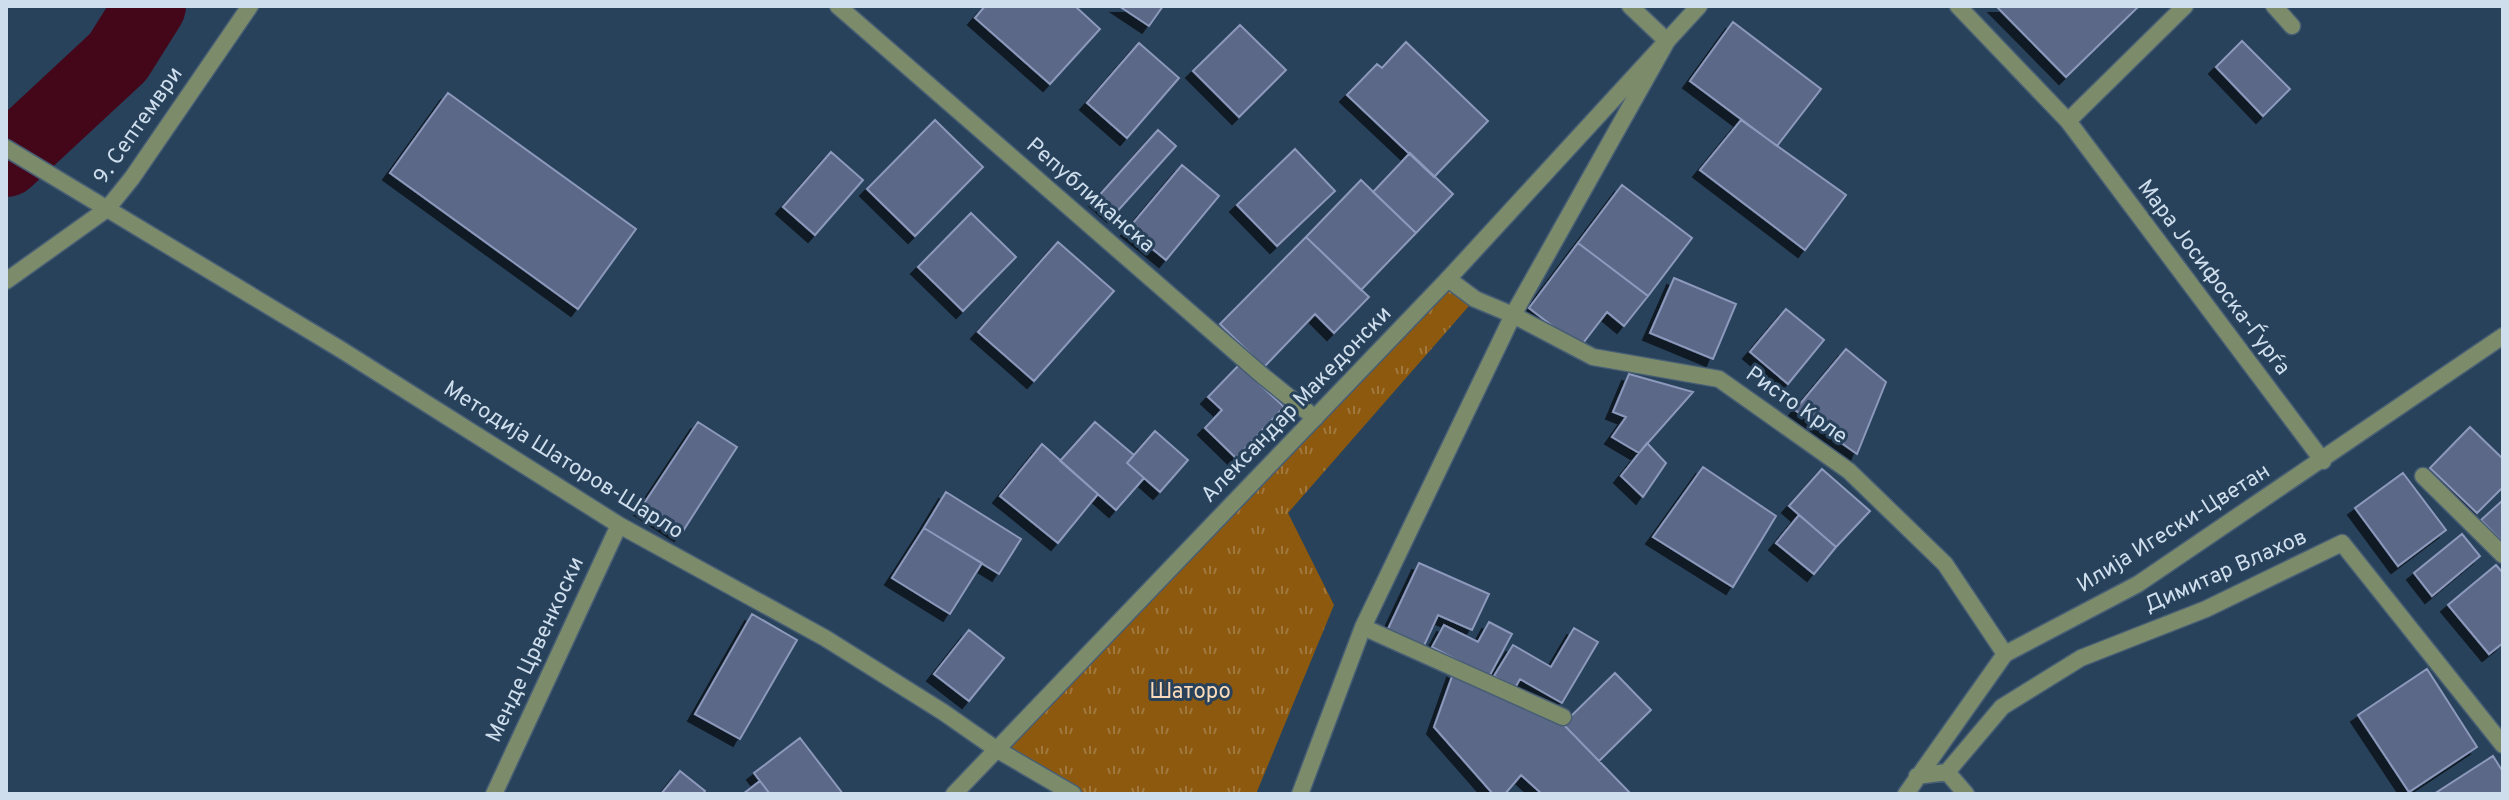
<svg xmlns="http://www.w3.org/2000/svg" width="2509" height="800" viewBox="0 0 2509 800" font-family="Overpass,sans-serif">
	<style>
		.park { fill: url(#park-tufts) }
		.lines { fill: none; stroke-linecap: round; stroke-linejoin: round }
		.river { stroke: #44071a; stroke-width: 72 }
		.building { fill: #5b6787; stroke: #8c99bc; stroke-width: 2; filter: url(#shadow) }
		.minor-casing { stroke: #475e75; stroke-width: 19 }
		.tertiary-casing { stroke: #475e75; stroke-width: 19 }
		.minor { stroke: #7c8c6b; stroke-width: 16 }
		.tertiary { stroke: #7c8c6b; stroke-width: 16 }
		.labels { text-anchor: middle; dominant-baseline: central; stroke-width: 6; stroke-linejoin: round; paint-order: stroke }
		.street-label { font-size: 22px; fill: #cedeed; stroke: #29425b }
		.park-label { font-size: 22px; fill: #fbdbb9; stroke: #29425b }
	</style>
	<defs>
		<pattern id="park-tufts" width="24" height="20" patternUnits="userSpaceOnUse" patternTransform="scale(2)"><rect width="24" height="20" fill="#8d590f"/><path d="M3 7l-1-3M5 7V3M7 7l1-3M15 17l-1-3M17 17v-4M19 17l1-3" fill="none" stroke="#a1783e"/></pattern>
		<filter id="shadow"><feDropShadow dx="-7" dy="7" stdDeviation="0" flood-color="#0009"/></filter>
	</defs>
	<rect width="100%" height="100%" fill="#29425b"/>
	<!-- park -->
	<path class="park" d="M 1448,279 L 1475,299 L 1288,513 L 1334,605 L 1256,794 L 1073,794 L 996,749 Z"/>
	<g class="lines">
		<!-- river -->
		<path class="river" d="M 6,161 L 118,57 L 150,6"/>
	</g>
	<!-- building -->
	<path class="building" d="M 985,6 L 1075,6 L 1100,29 L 1050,84 L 975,18 Z
		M 1119,6 L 1163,6 L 1149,26 Z
		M 1996,6 L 2139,6 L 2066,77 Z
		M 1733,22 L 1821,89 L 1777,146 L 1690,81 Z
		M 1240,25 L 1286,70 L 1239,117 L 1193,71 Z
		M 2242,41 L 2290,89 L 2263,116 L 2216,67 Z
		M 1406,42 L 1488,121 L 1434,177 L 1347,95 L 1377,64 L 1382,68 Z
		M 1139,43 L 1179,78 L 1127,138 L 1087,103 Z
		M 448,93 L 636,229 L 578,309 L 390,173 Z
		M 935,120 L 983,167 L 915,236 L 867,189 Z
		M 1741,120 L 1846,195 L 1805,250 L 1700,170 Z
		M 1158,130 L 1176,146 L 1114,215 L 1096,199 Z
		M 1295,149 L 1335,191 L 1277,246 L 1237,205 Z
		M 831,152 L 863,180 L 815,235 L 783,207 Z
		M 1410,153 L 1453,194 L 1416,233 L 1373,192 Z
		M 1182,165 L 1219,196 L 1166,260 L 1128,229 Z
		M 1361,180 L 1416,233 L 1361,290 L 1306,237 Z
		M 1622,185 L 1692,238 L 1648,296 L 1578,243 Z
		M 971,213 L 1016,257 L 963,311 L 918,267 Z
		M 1306,237 L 1369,297 L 1334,333 L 1315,314 L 1264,367 L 1220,324 Z
		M 1058,242 L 1114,291 L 1034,381 L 978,332 Z
		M 1578,243 L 1648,296 L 1624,326 L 1607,312 L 1580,347 L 1529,308 Z
		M 1674,278 L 1736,304 L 1713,359 L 1650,333 Z
		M 1786,309 L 1824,340 L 1788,384 L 1750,352 Z
		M 1846,349 L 1886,382 L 1857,454 L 1795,410 Z
		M 1239,365 L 1284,407 L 1236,458 L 1205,428 L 1222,410 L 1208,397 Z
		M 1629,374 L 1693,392 L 1639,453 L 1612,437 L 1626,417 L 1613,412 Z
		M 698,422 L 737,447 L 681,534 L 641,508 Z
		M 1095,422 L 1134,455 L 1127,463 L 1144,478 L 1116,510 L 1060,461 Z
		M 2470,427 L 2503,459 L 2503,487 L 2477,513 L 2430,468 Z
		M 1155,431 L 1188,460 L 1160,492 L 1127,463 Z
		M 1647,443 L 1666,463 L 1643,497 L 1621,476 Z
		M 1042,444 L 1098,494 L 1058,543 L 1000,496 Z
		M 1703,467 L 1776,516 L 1733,587 L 1653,537 Z
		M 1822,469 L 1870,511 L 1836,547 L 1789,506 Z
		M 2403,473 L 2446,530 L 2398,566 L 2355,508 Z
		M 946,492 L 1021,539 L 999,574 L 924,528 Z
		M 2503,500 L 2503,543 L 2481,520 Z
		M 1799,515 L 1836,547 L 1814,574 L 1776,543 Z
		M 924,528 L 982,563 L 950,614 L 892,578 Z
		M 2462,534 L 2480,556 L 2432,596 L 2414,573 Z
		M 1419,563 L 1489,594 L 1472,630 L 1438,615 L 1423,648 L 1387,631 Z
		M 2496,565 L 2503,573 L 2503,643 L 2489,654 L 2448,605 Z
		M 752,614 L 797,640 L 740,739 L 695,714 Z
		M 1489,622 L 1512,634 L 1489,677 L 1432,647 L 1444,625 L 1478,642 Z
		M 1574,628 L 1598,642 L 1562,703 L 1520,679 L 1515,688 L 1494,676 L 1513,645 L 1551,667 Z
		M 969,630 L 1004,658 L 969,701 L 934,674 Z
		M 2427,669 L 2477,747 L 2409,792 L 2358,715 Z
		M 1454,671 L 1563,724 L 1631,794 L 1542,794 L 1521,775 L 1505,794 L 1493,794 L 1434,727 Z
		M 1615,673 L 1651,710 L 1599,761 L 1563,724 Z
		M 800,738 L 843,794 L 770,794 L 760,781 L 754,773 Z
		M 2493,756 L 2503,772 L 2503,794 L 2434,794 Z
		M 680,771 L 705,791 L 703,794 L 661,794 Z
		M 760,781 L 770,794 L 743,794 Z"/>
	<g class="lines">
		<!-- minor casing -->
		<g class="minor-casing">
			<path id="minor" d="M 838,6 L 1263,376 L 1315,418
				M 1958,6 L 2068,121 L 2323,461
				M 2274,6 L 2292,26
				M 2068,121 L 2185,6
				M 6,148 L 340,349 L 619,525 L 825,638 L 943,712 L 996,749
				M 1448,279 L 1475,299 L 1513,315 L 1593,357 L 1719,379 L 1849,471 L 1945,564 L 2005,654
				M 2423,476 L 2503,555
				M 1363,627 L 1563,717
				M 1947,772 L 1966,794
				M 1917,776 L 1947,772 L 2002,707 L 2081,658 L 2206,609 L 2342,543 L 2503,745
				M 494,794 L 619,525
				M 1300,794 L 1363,627 L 1513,315 L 1667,41 L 1630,6
				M 1906,794 L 2005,654 L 2138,584 L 2503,336"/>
		</g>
		<!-- tertiary casing -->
		<g class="tertiary-casing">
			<path id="tertiary" d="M 6,281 L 107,209 L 132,178 L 250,6
				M 996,749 L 1073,794
				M 954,794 L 1448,279 L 1699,6"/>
		</g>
		<!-- minor -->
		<use href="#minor" class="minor"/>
		<!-- tertiary -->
		<use href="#tertiary" class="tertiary"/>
	</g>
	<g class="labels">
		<!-- street labels -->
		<g class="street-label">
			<text transform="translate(139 126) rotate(-55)">9. Септември</text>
			<text transform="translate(1090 196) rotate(41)">Републиканска</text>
			<text transform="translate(2213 278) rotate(53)">Мара Јосифоска-Ѓурѓа</text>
			<text transform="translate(1297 405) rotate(-46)">Александар Македонски</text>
			<text transform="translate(1796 406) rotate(35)">Ристо Крле</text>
			<text transform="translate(563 461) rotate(32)">Методија Шаторов-Шарло</text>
			<text transform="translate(2174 529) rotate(-32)">Илија Игески-Цветан</text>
			<text transform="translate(2226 572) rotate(-24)">Димитар Влахов</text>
			<text transform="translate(536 650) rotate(-65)">Менде Црвенкоски</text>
		</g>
		<!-- park labels -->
		<g class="park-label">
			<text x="1190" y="692">Шаторо</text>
		</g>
	</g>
	<!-- border -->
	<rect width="2509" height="800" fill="none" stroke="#cedeed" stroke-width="16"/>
</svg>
